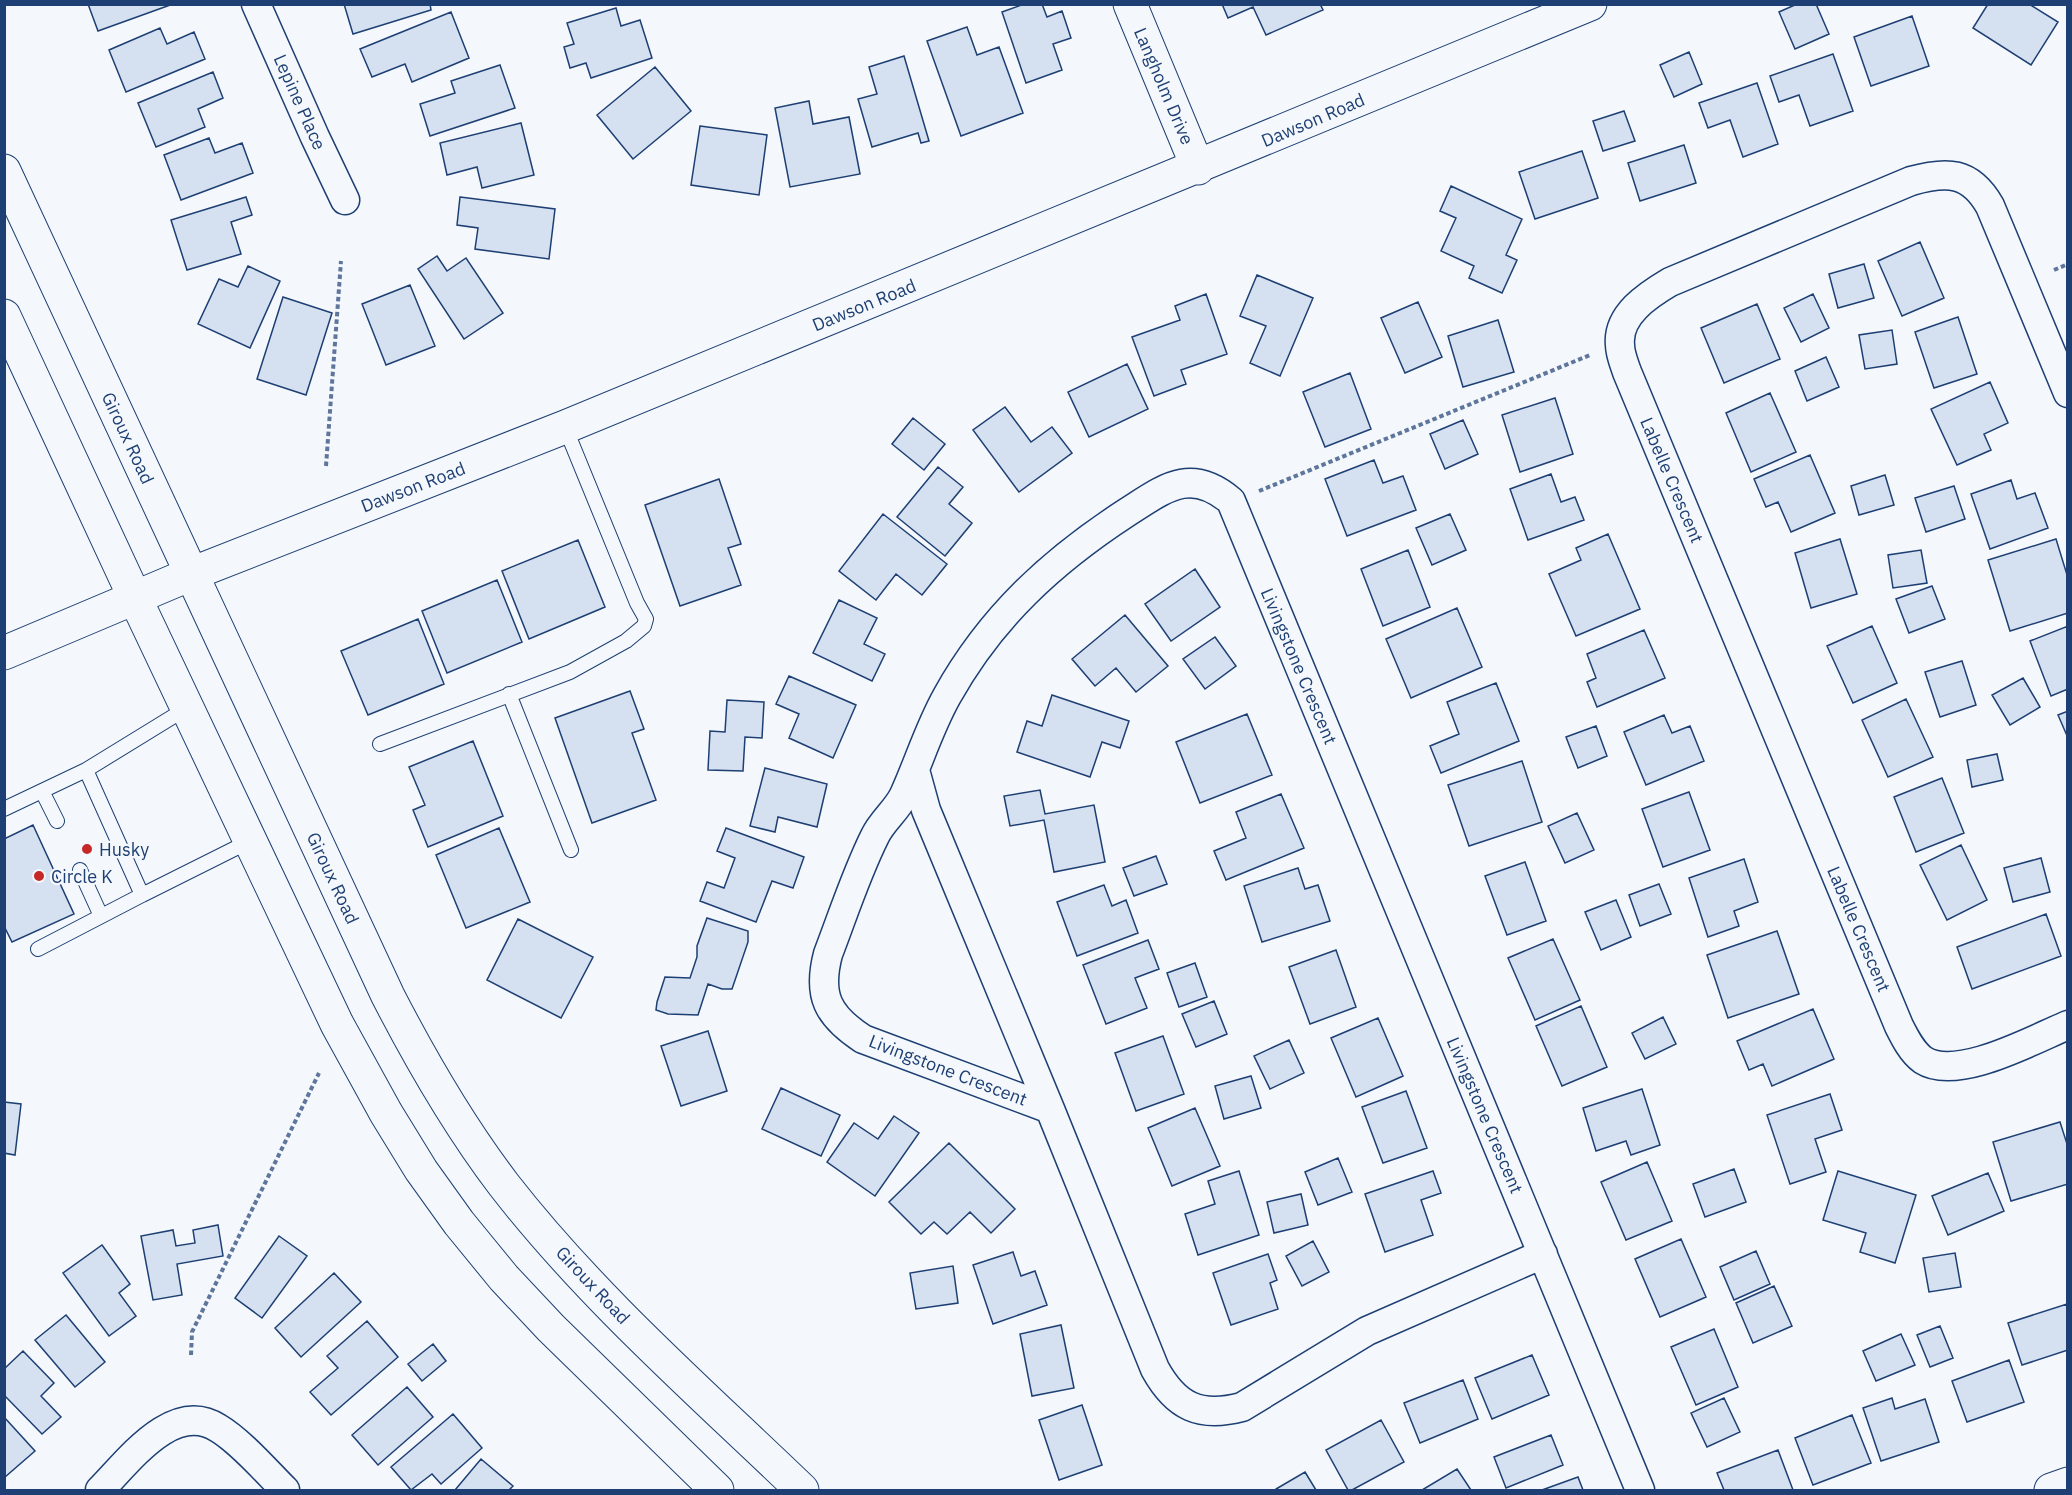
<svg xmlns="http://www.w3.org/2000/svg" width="2072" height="1495" viewBox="0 0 2072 1495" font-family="'IBM Plex Sans',sans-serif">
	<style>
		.building { fill: #d5e0f0; stroke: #1d3f73; stroke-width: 1.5 }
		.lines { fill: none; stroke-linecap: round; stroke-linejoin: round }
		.lane-casing { stroke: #1d3f73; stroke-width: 16 }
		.street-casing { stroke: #1d3f73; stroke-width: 31 }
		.secondary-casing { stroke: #1d3f73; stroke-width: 35 }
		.path { stroke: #5e769c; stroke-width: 4; stroke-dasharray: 4.5 3; stroke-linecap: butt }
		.lane { stroke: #f4f7fb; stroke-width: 14 }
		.street { stroke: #f4f7fb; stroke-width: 28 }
		.secondary { stroke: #f4f7fb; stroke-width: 33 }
		.poi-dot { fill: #c62828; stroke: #f4f7fb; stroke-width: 2 }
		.labels { text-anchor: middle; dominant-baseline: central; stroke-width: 4.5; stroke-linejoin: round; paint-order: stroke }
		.street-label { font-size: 18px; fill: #1d3f73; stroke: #f4f7fb }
		.poi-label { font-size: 18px; fill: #1d3f73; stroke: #f4f7fb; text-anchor: start }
	</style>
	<rect width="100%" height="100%" fill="#f4f7fb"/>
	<!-- building -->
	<path class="building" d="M 88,4 L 173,4 L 98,31 Z
		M 344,4 L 430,4 L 431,10 L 353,34 Z
		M 1024,4 L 1042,4 L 1047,17 L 1062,11 L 1071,38 L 1053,44 L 1062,70 L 1026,83 L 1002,12 Z
		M 1222,4 L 1320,4 L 1323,10 L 1266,35 L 1253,7 L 1228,18 Z
		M 1797,4 L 1816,4 L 1829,34 L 1795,49 L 1779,12 Z
		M 1988,4 L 2029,4 L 2058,22 L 2031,65 L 1973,28 Z
		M 616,8 L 621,26 L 640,20 L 652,58 L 591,78 L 586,63 L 570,68 L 564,47 L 574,44 L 567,23 Z
		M 451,12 L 469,58 L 412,82 L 405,64 L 372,77 L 360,49 Z
		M 1912,16 L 1929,66 L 1871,86 L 1854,37 Z
		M 967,27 L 977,55 L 999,47 L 1023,113 L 961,136 L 927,41 Z
		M 160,28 L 167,44 L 194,32 L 205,59 L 126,92 L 109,50 Z
		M 1689,52 L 1702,84 L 1674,97 L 1660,65 Z
		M 1833,54 L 1853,111 L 1810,126 L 1799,95 L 1779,102 L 1770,76 Z
		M 904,56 L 929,141 L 921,143 L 918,133 L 872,147 L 858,99 L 877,94 L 869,67 Z
		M 500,65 L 515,108 L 430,136 L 420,104 L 455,93 L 451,81 Z
		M 655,67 L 691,111 L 633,159 L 597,115 Z
		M 213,72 L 223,98 L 198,109 L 205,127 L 156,147 L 138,103 Z
		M 1757,83 L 1778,144 L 1743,157 L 1730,120 L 1708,128 L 1699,103 Z
		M 809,101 L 813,124 L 849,117 L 860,174 L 790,187 L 775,108 Z
		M 1624,111 L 1635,141 L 1603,151 L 1593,121 Z
		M 521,123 L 534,175 L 482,188 L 477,167 L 447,175 L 440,143 Z
		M 700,126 L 767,135 L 759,195 L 691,185 Z
		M 209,138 L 215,153 L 242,143 L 253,173 L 181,200 L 164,155 Z
		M 1684,145 L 1696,183 L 1640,201 L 1628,163 Z
		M 1582,151 L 1598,198 L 1535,219 L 1519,172 Z
		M 1451,186 L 1522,219 L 1506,255 L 1517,260 L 1502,293 L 1469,278 L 1474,266 L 1441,251 L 1456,218 L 1440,211 Z
		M 246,197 L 252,215 L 231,222 L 241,254 L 187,270 L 171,220 Z
		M 460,197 L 555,209 L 549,259 L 475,249 L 478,228 L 457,225 Z
		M 1920,242 L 1944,298 L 1902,316 L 1878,261 Z
		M 437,256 L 447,271 L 466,258 L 503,313 L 464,339 L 418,269 Z
		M 1864,264 L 1874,298 L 1838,308 L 1829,274 Z
		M 248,266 L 280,281 L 250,348 L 198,324 L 219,279 L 238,287 Z
		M 1257,275 L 1313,298 L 1280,376 L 1250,363 L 1266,326 L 1240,316 Z
		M 410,285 L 435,346 L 386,365 L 362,304 Z
		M 1206,294 L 1227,354 L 1181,370 L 1186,384 L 1154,396 L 1132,337 L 1180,320 L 1175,306 Z
		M 1813,294 L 1829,328 L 1801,342 L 1784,308 Z
		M 283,297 L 332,313 L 306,395 L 257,379 Z
		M 1418,302 L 1442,357 L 1405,373 L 1381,318 Z
		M 1757,304 L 1780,359 L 1724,383 L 1701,328 Z
		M 1958,317 L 1977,374 L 1934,388 L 1915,332 Z
		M 1498,320 L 1514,372 L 1463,387 L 1448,336 Z
		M 1892,330 L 1897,364 L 1865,369 L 1859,335 Z
		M 1826,357 L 1839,387 L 1807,401 L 1795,371 Z
		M 1127,364 L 1148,409 L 1089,437 L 1068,392 Z
		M 1350,373 L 1371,429 L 1325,447 L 1303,392 Z
		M 1990,382 L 2008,423 L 1984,434 L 1991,450 L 1957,465 L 1931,409 Z
		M 1770,393 L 1796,452 L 1751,472 L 1726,413 Z
		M 1555,398 L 1573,454 L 1520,472 L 1502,415 Z
		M 1005,407 L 1031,442 L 1052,427 L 1072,453 L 1019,492 L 973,430 Z
		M 913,418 L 945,444 L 924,470 L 892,444 Z
		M 1463,420 L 1478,454 L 1445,469 L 1430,434 Z
		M 1810,455 L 1835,513 L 1791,532 L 1778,502 L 1766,507 L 1754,479 Z
		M 1374,460 L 1383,483 L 1403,476 L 1416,510 L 1347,536 L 1325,479 Z
		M 938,467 L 963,487 L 949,504 L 972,523 L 945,556 L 897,517 Z
		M 1551,474 L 1561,502 L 1575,497 L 1584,520 L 1528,540 L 1510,489 Z
		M 1885,475 L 1894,505 L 1859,515 L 1851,486 Z
		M 719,479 L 741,544 L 728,548 L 741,585 L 680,606 L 645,505 Z
		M 2011,480 L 2017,499 L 2035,493 L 2048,528 L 1990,549 L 1971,494 Z
		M 1954,486 L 1965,519 L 1926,532 L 1915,498 Z
		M 883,514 L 947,564 L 922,595 L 896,574 L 876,600 L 839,571 Z
		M 1450,514 L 1466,550 L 1432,565 L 1416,528 Z
		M 1608,534 L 1640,609 L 1576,636 L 1549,574 L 1581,560 L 1576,548 Z
		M 1840,539 L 1857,594 L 1811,608 L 1795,553 Z
		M 2056,539 L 2068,578 L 2068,613 L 2010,631 L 1988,560 Z
		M 578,540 L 605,607 L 529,639 L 502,571 Z
		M 1408,550 L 1430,607 L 1383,626 L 1361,569 Z
		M 1921,550 L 1927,583 L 1893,588 L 1888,555 Z
		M 1195,569 L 1220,607 L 1171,641 L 1145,604 Z
		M 497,580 L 522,642 L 447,673 L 422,611 Z
		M 1932,586 L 1945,619 L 1909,633 L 1896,599 Z
		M 839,600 L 877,618 L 864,644 L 885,654 L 872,681 L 813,653 Z
		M 1457,608 L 1482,667 L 1411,698 L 1386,639 Z
		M 1125,615 L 1168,666 L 1136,692 L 1116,668 L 1095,686 L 1072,659 Z
		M 418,619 L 444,684 L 368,715 L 341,651 Z
		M 1872,626 L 1897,683 L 1853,703 L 1827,646 Z
		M 2068,626 L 2068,689 L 2051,696 L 2030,641 Z
		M 1644,630 L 1665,678 L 1597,707 L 1587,682 L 1596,678 L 1587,654 Z
		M 1215,637 L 1236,666 L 1205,689 L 1183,659 Z
		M 1962,661 L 1976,705 L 1940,717 L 1925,672 Z
		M 789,676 L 856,705 L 833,758 L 789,738 L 799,714 L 776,704 Z
		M 2023,678 L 2040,707 L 2010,725 L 1992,695 Z
		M 1496,683 L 1519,741 L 1441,773 L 1430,746 L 1459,734 L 1447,702 Z
		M 630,691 L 644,729 L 632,733 L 656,800 L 592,823 L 555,718 Z
		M 1052,695 L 1129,721 L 1120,748 L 1102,742 L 1090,777 L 1017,752 L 1027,721 L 1042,726 Z
		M 1906,699 L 1933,757 L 1888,777 L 1862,720 Z
		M 727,700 L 764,702 L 762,738 L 745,737 L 743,771 L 708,770 L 710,731 L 725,732 Z
		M 2068,711 L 2068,738 L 2058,715 Z
		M 1247,714 L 1272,775 L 1200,803 L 1176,742 Z
		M 1664,715 L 1672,733 L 1690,726 L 1704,761 L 1646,785 L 1624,732 Z
		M 1596,726 L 1607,756 L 1578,768 L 1566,737 Z
		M 473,741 L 503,816 L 428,847 L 413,810 L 425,805 L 409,767 Z
		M 1997,754 L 2003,780 L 1972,787 L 1967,760 Z
		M 1522,761 L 1542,822 L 1469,846 L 1448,785 Z
		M 765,768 L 827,784 L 817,827 L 778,817 L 775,832 L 750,826 Z
		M 1942,778 L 1964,833 L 1916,852 L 1894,797 Z
		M 1040,790 L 1045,814 L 1094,805 L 1105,862 L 1054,872 L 1044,820 L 1010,826 L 1004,796 Z
		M 1689,792 L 1710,850 L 1663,867 L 1642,809 Z
		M 1281,794 L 1304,848 L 1226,880 L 1214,851 L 1246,838 L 1236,812 Z
		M 1577,813 L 1594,850 L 1565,863 L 1548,826 Z
		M 33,825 L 74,914 L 12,942 L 4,926 L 4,839 Z
		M 499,828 L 530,902 L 466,928 L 436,855 Z
		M 726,828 L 804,857 L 793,888 L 772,881 L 756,922 L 700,901 L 707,882 L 724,888 L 735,858 L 717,851 Z
		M 1961,845 L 1987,900 L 1947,920 L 1920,865 Z
		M 1156,856 L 1167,884 L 1134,896 L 1123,868 Z
		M 2041,858 L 2050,892 L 2013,902 L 2004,868 Z
		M 1744,859 L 1758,902 L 1734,911 L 1739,926 L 1708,937 L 1689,878 Z
		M 1525,862 L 1546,921 L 1507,935 L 1485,876 Z
		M 1298,868 L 1305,889 L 1318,885 L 1330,921 L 1262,942 L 1244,886 Z
		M 1659,884 L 1671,914 L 1640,926 L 1629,895 Z
		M 1104,885 L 1112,906 L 1126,900 L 1138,933 L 1077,956 L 1057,902 Z
		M 1616,900 L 1631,937 L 1601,950 L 1585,912 Z
		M 2046,914 L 2061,956 L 1972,989 L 1957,947 Z
		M 707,918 L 748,931 L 748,942 L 732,989 L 722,989 L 708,984 L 698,1015 L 668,1014 L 656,1010 L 657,1002 L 665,977 L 690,978 L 697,957 L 697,946 Z
		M 518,919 L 593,957 L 561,1018 L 487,980 Z
		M 1777,931 L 1799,994 L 1728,1018 L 1707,955 Z
		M 1553,939 L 1580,1000 L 1535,1020 L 1508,958 Z
		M 1148,940 L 1159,969 L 1135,978 L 1147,1008 L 1106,1024 L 1083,965 Z
		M 1336,950 L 1356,1007 L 1310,1024 L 1289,967 Z
		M 1195,963 L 1207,997 L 1179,1007 L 1167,973 Z
		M 1214,1001 L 1227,1034 L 1196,1047 L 1182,1014 Z
		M 1581,1006 L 1607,1067 L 1562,1086 L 1536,1026 Z
		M 1813,1009 L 1834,1059 L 1772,1086 L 1763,1064 L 1749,1070 L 1737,1041 Z
		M 1663,1017 L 1676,1044 L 1645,1059 L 1632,1033 Z
		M 1378,1018 L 1403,1076 L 1356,1097 L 1331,1038 Z
		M 708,1031 L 727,1091 L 681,1106 L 661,1046 Z
		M 1163,1036 L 1184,1094 L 1136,1111 L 1115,1053 Z
		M 1289,1040 L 1304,1073 L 1270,1089 L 1254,1056 Z
		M 1251,1076 L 1261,1108 L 1224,1119 L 1215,1086 Z
		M 781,1088 L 840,1115 L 821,1156 L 762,1129 Z
		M 1642,1089 L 1660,1145 L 1631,1155 L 1626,1141 L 1596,1151 L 1583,1108 Z
		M 1406,1091 L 1427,1148 L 1383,1163 L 1362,1107 Z
		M 1830,1094 L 1842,1130 L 1815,1139 L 1826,1172 L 1790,1184 L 1767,1115 Z
		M 4,1102 L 21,1104 L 15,1155 L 4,1153 Z
		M 1195,1108 L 1220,1166 L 1172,1186 L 1148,1128 Z
		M 894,1116 L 919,1133 L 875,1196 L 827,1162 L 854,1123 L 878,1139 Z
		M 2060,1122 L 2068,1147 L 2068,1184 L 2011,1201 L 1993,1142 Z
		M 949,1143 L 1015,1209 L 991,1233 L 970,1212 L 947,1234 L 934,1222 L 921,1234 L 889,1202 Z
		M 1338,1158 L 1352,1192 L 1318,1205 L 1305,1172 Z
		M 1647,1162 L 1672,1221 L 1626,1240 L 1601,1182 Z
		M 1734,1169 L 1746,1202 L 1705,1217 L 1693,1184 Z
		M 1239,1171 L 1259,1235 L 1198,1255 L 1185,1214 L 1215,1204 L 1208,1181 Z
		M 1433,1171 L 1441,1193 L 1421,1200 L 1433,1235 L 1385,1252 L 1365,1194 Z
		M 1838,1171 L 1916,1195 L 1895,1263 L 1860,1252 L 1866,1233 L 1823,1220 Z
		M 1988,1173 L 2004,1211 L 1948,1235 L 1932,1196 Z
		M 1301,1194 L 1308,1225 L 1274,1233 L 1267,1202 Z
		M 218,1225 L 223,1256 L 177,1264 L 182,1295 L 153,1300 L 141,1236 L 173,1230 L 176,1246 L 195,1243 L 193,1230 Z
		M 279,1236 L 307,1256 L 262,1318 L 235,1298 Z
		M 1681,1239 L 1706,1297 L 1660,1317 L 1635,1259 Z
		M 1313,1241 L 1329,1272 L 1302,1286 L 1286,1256 Z
		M 102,1245 L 130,1284 L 119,1293 L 136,1316 L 109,1336 L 63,1273 Z
		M 1756,1251 L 1770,1284 L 1734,1300 L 1720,1267 Z
		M 1013,1252 L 1021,1276 L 1035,1271 L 1047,1305 L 993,1324 L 973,1265 Z
		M 1955,1253 L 1961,1287 L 1929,1292 L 1923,1258 Z
		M 1268,1254 L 1277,1280 L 1270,1283 L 1278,1309 L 1231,1325 L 1213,1273 Z
		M 953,1266 L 958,1303 L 916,1309 L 910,1273 Z
		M 334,1273 L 361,1302 L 301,1357 L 275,1328 Z
		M 1774,1286 L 1792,1326 L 1753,1343 L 1736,1303 Z
		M 2067,1304 L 2068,1350 L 2022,1365 L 2008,1323 Z
		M 66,1315 L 105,1362 L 75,1387 L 35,1340 Z
		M 367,1321 L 398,1357 L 331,1415 L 310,1392 L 338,1368 L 327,1356 Z
		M 1061,1325 L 1074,1388 L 1032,1396 L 1020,1334 Z
		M 1940,1326 L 1953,1358 L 1930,1367 L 1917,1335 Z
		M 1714,1329 L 1738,1387 L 1696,1405 L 1671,1347 Z
		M 1901,1334 L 1915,1365 L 1876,1381 L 1863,1351 Z
		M 433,1344 L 446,1361 L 422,1381 L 408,1364 Z
		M 23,1351 L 54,1383 L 41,1396 L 61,1417 L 42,1434 L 4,1395 L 4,1369 Z
		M 1532,1355 L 1549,1395 L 1492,1419 L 1475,1378 Z
		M 2009,1360 L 2024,1402 L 1967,1422 L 1952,1381 Z
		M 1463,1380 L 1478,1419 L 1420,1443 L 1404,1403 Z
		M 407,1387 L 433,1417 L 378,1465 L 352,1435 Z
		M 1724,1398 L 1740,1432 L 1707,1447 L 1691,1413 Z
		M 1892,1398 L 1895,1409 L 1925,1399 L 1939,1442 L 1881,1461 L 1863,1408 Z
		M 1082,1405 L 1102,1465 L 1059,1480 L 1039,1420 Z
		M 453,1414 L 482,1448 L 441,1484 L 432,1474 L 411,1490 L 391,1467 Z
		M 1852,1415 L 1871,1463 L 1813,1485 L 1795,1438 Z
		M 4,1417 L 35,1451 L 5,1477 L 4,1477 Z
		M 1381,1420 L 1404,1462 L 1352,1490 L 1348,1490 L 1326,1450 Z
		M 1551,1435 L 1563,1465 L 1506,1488 L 1494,1457 Z
		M 1778,1450 L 1793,1490 L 1724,1490 L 1717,1473 Z
		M 481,1459 L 513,1486 L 509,1490 L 455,1490 Z
		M 1457,1469 L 1471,1490 L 1422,1490 Z
		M 1305,1472 L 1316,1490 L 1276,1490 L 1276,1489 Z
		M 1578,1477 L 1583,1490 L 1542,1490 Z"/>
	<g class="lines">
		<!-- lane casing -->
		<g class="lane-casing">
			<path id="lane" d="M 509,694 L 571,850
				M 380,744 L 570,672 L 626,641 L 644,626 L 646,619 L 637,603 L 565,427
				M 86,770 L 142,895 L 250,841
				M 42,791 L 57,821
				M 4,809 L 86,770 L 187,708
				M 80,870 L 101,916
				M 38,949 L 142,895"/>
		</g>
		<!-- street casing -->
		<g class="street-casing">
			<path id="street" d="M 256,4 L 315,137 L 345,200
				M 2068,393 L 1990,206 C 1970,171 1947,171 1911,181 L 1670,282 C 1648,295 1617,315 1620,345 C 1620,354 1624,363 1627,372 L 1899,1026 C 1905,1038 1912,1052 1923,1060 C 1957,1082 2034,1039 2068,1025
				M 915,770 L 926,810 L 1050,1109 L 1155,1369 C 1176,1407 1200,1418 1242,1407 L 1367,1331 L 1543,1254
				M 1050,1109 L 863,1039 C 828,1016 817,996 828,954 C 843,915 856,874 875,836 C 882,821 897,810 904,795 C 919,762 929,728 947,696 C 991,617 1051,562 1126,513 C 1164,489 1190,466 1231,501 L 1640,1490
				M 100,1490 C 128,1462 173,1399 218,1428 C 240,1441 267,1472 285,1490"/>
		</g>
		<!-- secondary casing -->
		<g class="secondary-casing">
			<path id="secondary" d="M 1130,4 L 1198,168
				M 4,171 L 388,996 C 422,1062 459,1126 504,1185 C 592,1298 700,1392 802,1490
				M 4,316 L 135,598 L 337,1024 L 386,1113 L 421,1170 L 459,1223 L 504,1278 L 551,1328 L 717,1490
				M 4,653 L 191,574 L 565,427 L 1590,4
				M 2051,1490 L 2068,1484"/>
		</g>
		<!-- path -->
		<path class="path" d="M 2054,270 L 2068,264
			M 326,466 L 341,261
			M 1259,491 L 1590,355
			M 191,1355 L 192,1332 L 319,1073"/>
		<!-- lane -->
		<use href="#lane" class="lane"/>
		<!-- street -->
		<use href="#street" class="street"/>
		<!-- secondary -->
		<use href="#secondary" class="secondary"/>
	</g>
	<!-- markers -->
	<g class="poi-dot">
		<circle cx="87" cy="849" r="6"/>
		<circle cx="39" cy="876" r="6"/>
	</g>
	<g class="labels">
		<!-- street labels -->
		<g class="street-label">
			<text transform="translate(1164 86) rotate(67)">Langholm Drive</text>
			<text transform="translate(300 102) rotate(66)">Lepine Place</text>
			<text transform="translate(1313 120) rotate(-23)">Dawson Road</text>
			<text transform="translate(864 305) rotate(-22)">Dawson Road</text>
			<text transform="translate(128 438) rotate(65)">Giroux Road</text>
			<text transform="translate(1672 480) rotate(67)">Labelle Crescent</text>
			<text transform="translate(413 487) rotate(-21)">Dawson Road</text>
			<text transform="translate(1299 666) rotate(67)">Livingstone Crescent</text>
			<text transform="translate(333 878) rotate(65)">Giroux Road</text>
			<text transform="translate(1859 929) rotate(67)">Labelle Crescent</text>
			<text transform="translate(948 1070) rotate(21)">Livingstone Crescent</text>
			<text transform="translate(1485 1115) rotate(67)">Livingstone Crescent</text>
			<text transform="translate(593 1285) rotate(47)">Giroux Road</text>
		</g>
		<!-- poi labels -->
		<g class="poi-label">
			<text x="99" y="849">Husky</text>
			<text x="51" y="876">Circle K</text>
		</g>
	</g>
	<!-- border -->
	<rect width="2072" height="1495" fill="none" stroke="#1d3f73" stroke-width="12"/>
</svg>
